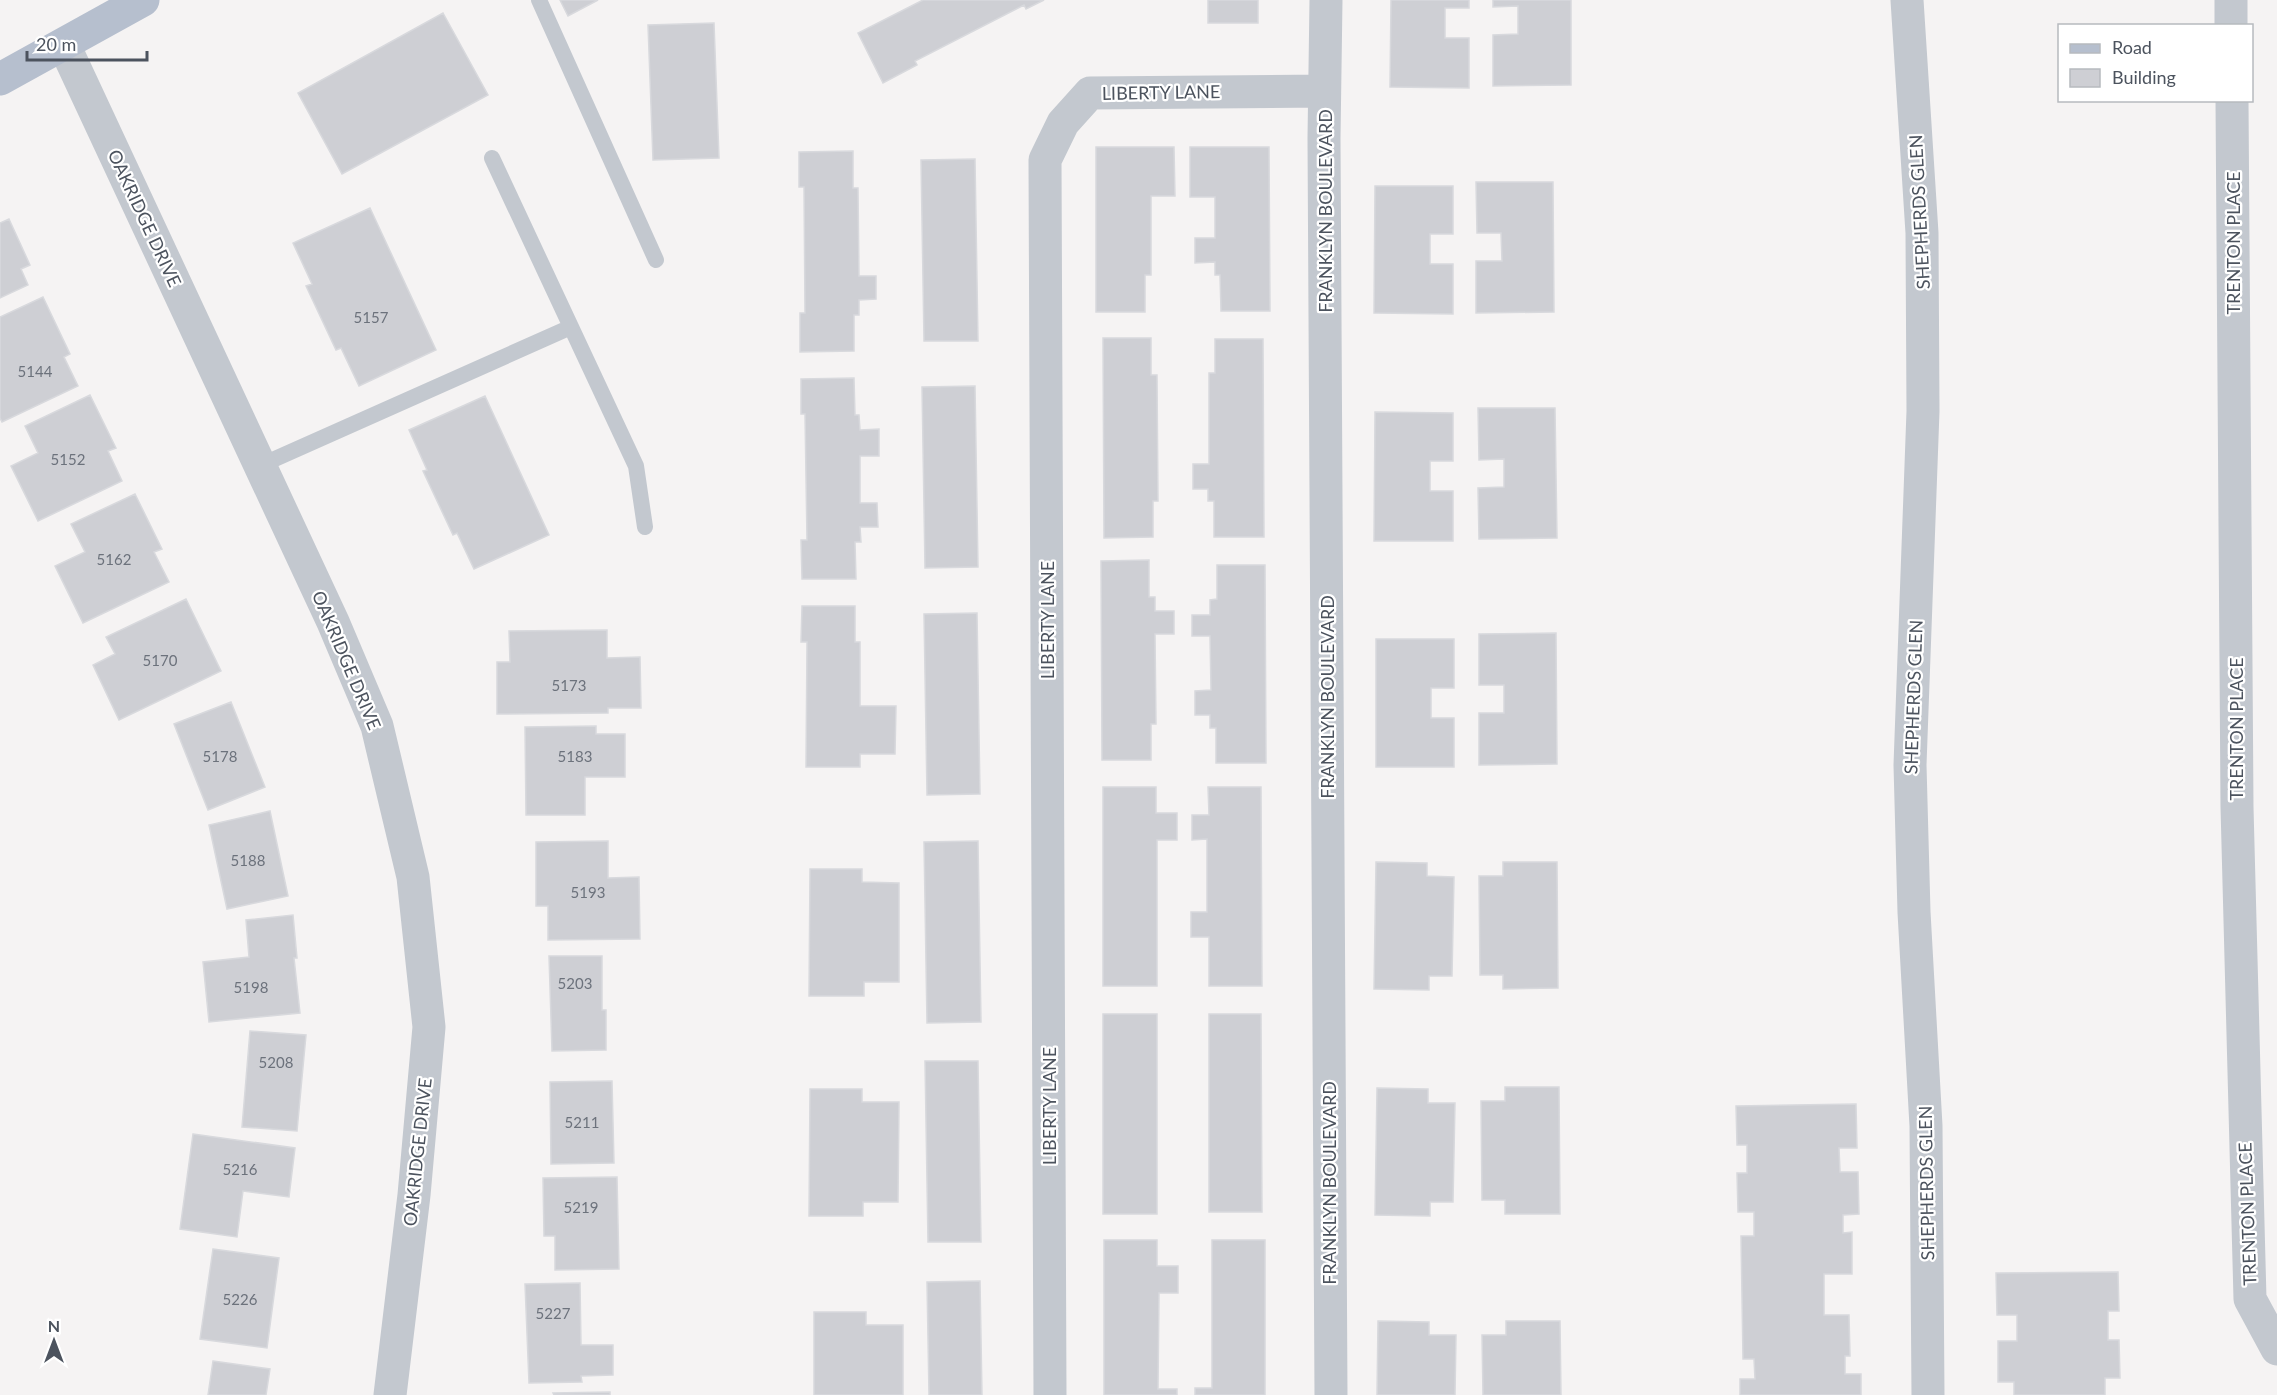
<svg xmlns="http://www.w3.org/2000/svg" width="2277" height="1395" viewBox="0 0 2277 1395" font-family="Lato,sans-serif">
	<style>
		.building { fill: #cecfd4; stroke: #d8d9dd; stroke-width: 1.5 }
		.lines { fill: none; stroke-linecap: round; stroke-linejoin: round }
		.service { stroke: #c3c8cf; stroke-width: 16 }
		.minor { stroke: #c3c8cf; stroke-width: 33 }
		.primary { stroke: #b6bfce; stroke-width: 33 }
		.labels { text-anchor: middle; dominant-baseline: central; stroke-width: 4.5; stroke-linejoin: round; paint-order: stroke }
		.number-label { font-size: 15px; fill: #6c727c }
		.street-label { font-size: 18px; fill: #4c535e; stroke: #fff }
	</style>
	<rect width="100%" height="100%" fill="#f5f3f3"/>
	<!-- building -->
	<path class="building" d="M 560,0 L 598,0 L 568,16 Z
		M 923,0 L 1044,0 L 1026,9 L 1024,5 L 915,61 L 917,65 L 883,83 L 858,33 Z
		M 1208,0 L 1258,0 L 1258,23 L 1208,23 Z
		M 1391,0 L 1469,0 L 1469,8 L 1445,8 L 1445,38 L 1469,38 L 1469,88 L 1390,87 Z
		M 1493,0 L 1571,0 L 1571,85 L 1493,86 L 1493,35 L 1518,34 L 1518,6 L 1493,7 Z
		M 443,13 L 488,95 L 342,174 L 298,93 Z
		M 714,23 L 719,158 L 653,160 L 648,25 Z
		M 1096,147 L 1174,147 L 1175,196 L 1151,196 L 1151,275 L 1145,275 L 1145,312 L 1096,312 Z
		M 1190,147 L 1269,147 L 1270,311 L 1221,311 L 1220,275 L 1215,275 L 1215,262 L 1195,263 L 1195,238 L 1215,238 L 1215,197 L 1190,197 Z
		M 853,151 L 853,188 L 858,188 L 859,276 L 876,276 L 876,299 L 859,300 L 859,315 L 854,315 L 854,351 L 800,352 L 800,313 L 805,313 L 804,187 L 799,187 L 799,152 Z
		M 975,159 L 978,341 L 924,341 L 921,160 Z
		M 1476,182 L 1553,182 L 1554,312 L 1476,313 L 1476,261 L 1502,261 L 1501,233 L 1477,233 Z
		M 1375,186 L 1453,186 L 1453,234 L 1430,234 L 1430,264 L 1453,264 L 1453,314 L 1374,313 Z
		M 370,208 L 436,350 L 359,386 L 341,348 L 336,350 L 306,286 L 312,284 L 293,243 Z
		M 9,219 L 30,265 L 21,269 L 28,285 L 0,298 L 0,223 Z
		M 43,297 L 70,354 L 64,357 L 78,386 L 2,422 L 0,418 L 0,317 Z
		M 1103,338 L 1151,338 L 1151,375 L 1157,375 L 1158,501 L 1153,501 L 1153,537 L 1104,538 Z
		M 1215,339 L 1263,339 L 1264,537 L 1214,537 L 1214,501 L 1208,501 L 1208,489 L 1193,489 L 1193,464 L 1209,464 L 1209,373 L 1215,373 Z
		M 854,378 L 855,415 L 859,415 L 860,430 L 879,429 L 879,456 L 860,456 L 860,503 L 877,503 L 878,527 L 860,527 L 861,542 L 855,542 L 856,579 L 802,579 L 801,540 L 807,540 L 805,414 L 801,414 L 801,379 Z
		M 975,386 L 978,567 L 925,568 L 922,387 Z
		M 90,395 L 116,448 L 108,451 L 122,481 L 38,521 L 11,466 L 38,453 L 25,426 Z
		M 485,396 L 549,535 L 474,569 L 457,533 L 453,535 L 423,471 L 427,470 L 409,430 Z
		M 1478,408 L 1555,408 L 1557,538 L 1479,539 L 1478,488 L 1504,487 L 1504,459 L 1479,460 Z
		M 1375,412 L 1453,413 L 1453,461 L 1430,461 L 1430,491 L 1453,491 L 1453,541 L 1374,541 Z
		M 135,494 L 162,549 L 154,552 L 169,582 L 83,623 L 55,566 L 85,552 L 71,524 Z
		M 1149,560 L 1149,597 L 1155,597 L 1155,611 L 1174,611 L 1174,634 L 1155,634 L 1156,724 L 1151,724 L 1151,760 L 1102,760 L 1101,561 Z
		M 1217,565 L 1265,565 L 1266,763 L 1216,763 L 1216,728 L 1210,728 L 1210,715 L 1195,715 L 1195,691 L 1211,690 L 1210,636 L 1192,636 L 1192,615 L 1210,615 L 1210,600 L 1217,599 Z
		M 186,599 L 221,671 L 119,720 L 93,665 L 115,654 L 106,637 Z
		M 802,606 L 855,606 L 855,642 L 860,642 L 860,706 L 896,706 L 895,754 L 860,754 L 860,767 L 806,767 L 807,642 L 801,642 Z
		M 977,613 L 980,794 L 927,795 L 924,614 Z
		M 607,630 L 607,658 L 640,657 L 641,708 L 608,708 L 608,713 L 497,714 L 497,662 L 510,662 L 509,631 Z
		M 1556,633 L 1557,764 L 1479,765 L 1479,713 L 1504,713 L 1504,685 L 1479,685 L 1479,634 Z
		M 1376,639 L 1454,639 L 1454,688 L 1431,688 L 1431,718 L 1454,718 L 1454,767 L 1376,767 Z
		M 231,702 L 265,787 L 208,810 L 174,724 Z
		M 596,726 L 596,734 L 625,734 L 625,777 L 585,777 L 585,815 L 526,815 L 525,727 Z
		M 1103,787 L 1156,787 L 1156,813 L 1177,813 L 1177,840 L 1157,840 L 1157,986 L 1103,986 Z
		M 1208,787 L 1261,787 L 1262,986 L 1209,986 L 1209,937 L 1191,937 L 1191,912 L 1207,912 L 1207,839 L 1192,840 L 1192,815 L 1209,815 Z
		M 270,811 L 288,896 L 227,909 L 209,825 Z
		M 608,841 L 608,878 L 639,877 L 640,939 L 548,940 L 548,906 L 536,906 L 536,842 Z
		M 978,841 L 981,1022 L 927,1023 L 924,842 Z
		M 1376,862 L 1427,863 L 1427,876 L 1454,877 L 1452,976 L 1429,976 L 1429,990 L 1374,989 Z
		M 1503,862 L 1557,862 L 1558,988 L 1503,989 L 1503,975 L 1480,975 L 1479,876 L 1503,876 Z
		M 810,869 L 862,869 L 862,882 L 899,883 L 899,982 L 864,982 L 864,996 L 809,996 Z
		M 293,915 L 297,958 L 294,958 L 300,1013 L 209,1022 L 203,962 L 249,957 L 246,920 Z
		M 549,956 L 602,956 L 602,1010 L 606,1010 L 606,1050 L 552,1051 Z
		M 1103,1014 L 1157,1014 L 1157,1214 L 1103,1214 Z
		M 1209,1014 L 1261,1014 L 1262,1212 L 1209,1212 Z
		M 250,1031 L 306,1035 L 297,1131 L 242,1127 Z
		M 925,1061 L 978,1061 L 981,1242 L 928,1242 Z
		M 612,1081 L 614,1163 L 551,1164 L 550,1082 Z
		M 1505,1087 L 1559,1087 L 1560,1214 L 1505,1214 L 1505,1200 L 1482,1200 L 1481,1101 L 1505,1101 Z
		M 1377,1088 L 1428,1089 L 1428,1103 L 1455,1103 L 1453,1202 L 1430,1202 L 1430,1216 L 1375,1215 Z
		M 810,1089 L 862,1089 L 862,1102 L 899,1102 L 898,1202 L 863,1202 L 863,1216 L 809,1216 Z
		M 1856,1104 L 1857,1148 L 1839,1148 L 1840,1172 L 1858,1172 L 1859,1214 L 1843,1215 L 1843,1233 L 1852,1232 L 1852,1274 L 1824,1274 L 1824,1315 L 1849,1315 L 1850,1356 L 1845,1356 L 1845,1374 L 1861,1374 L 1861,1395 L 1740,1395 L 1740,1379 L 1755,1379 L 1754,1359 L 1743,1359 L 1741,1236 L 1754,1236 L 1754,1212 L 1738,1212 L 1737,1173 L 1747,1173 L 1747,1145 L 1737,1145 L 1736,1106 Z
		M 193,1134 L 295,1148 L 289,1197 L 243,1191 L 237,1237 L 180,1229 Z
		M 617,1177 L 619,1269 L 555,1270 L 555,1236 L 544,1236 L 543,1178 Z
		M 1104,1240 L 1157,1240 L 1157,1266 L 1178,1266 L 1178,1293 L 1159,1293 L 1158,1389 L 1177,1389 L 1177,1395 L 1104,1395 Z
		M 1212,1240 L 1265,1240 L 1265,1395 L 1195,1395 L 1195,1388 L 1212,1388 Z
		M 213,1249 L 279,1258 L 267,1348 L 200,1339 Z
		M 2118,1272 L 2119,1311 L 2108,1311 L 2108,1340 L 2119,1340 L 2120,1378 L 2105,1378 L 2105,1395 L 2014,1395 L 2014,1382 L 1998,1382 L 1998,1341 L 2017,1341 L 2017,1315 L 1997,1315 L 1996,1273 Z
		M 980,1281 L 982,1395 L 929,1395 L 927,1282 Z
		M 580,1283 L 581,1345 L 613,1345 L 613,1375 L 581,1376 L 582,1382 L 529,1383 L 525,1284 Z
		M 814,1312 L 866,1312 L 866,1325 L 903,1325 L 903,1395 L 814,1395 Z
		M 1378,1321 L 1429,1322 L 1429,1335 L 1456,1335 L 1455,1395 L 1377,1395 Z
		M 1506,1321 L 1560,1321 L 1561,1395 L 1483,1395 L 1482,1335 L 1506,1335 Z
		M 213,1361 L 270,1369 L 266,1395 L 208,1395 Z
		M 610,1392 L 610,1395 L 554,1395 L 553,1393 Z"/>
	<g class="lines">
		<!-- service -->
		<path class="service" d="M 539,0 L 656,260
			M 492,158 L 636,466 L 645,527
			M 259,466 L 571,327"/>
		<!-- minor -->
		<path class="minor" d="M 1326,0 L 1324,138 L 1331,1395
			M 1907,0 L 1922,233 L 1923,411 L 1910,765 L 1914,912 L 1926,1126 L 1928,1395
			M 2231,26 L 2231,0
			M 64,45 L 333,622 L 377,726 L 413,877 L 429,1027 L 414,1195 L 390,1395
			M 2232,100 L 2237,807 L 2250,1299 L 2277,1349
			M 1050,1395 L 1045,160 L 1063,123 L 1090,93 L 1324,91"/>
		<!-- primary -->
		<path class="primary" d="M 0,79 L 143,0"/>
	</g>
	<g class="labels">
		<!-- number labels -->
		<g class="number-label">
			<text x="371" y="317">5157</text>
			<text x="35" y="371">5144</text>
			<text x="68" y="459">5152</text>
			<text x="114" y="559">5162</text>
			<text x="160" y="660">5170</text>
			<text x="569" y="685">5173</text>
			<text x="220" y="756">5178</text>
			<text x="575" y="756">5183</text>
			<text x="248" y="860">5188</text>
			<text x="588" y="892">5193</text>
			<text x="575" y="983">5203</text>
			<text x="251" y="987">5198</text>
			<text x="276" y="1062">5208</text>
			<text x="582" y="1122">5211</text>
			<text x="240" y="1169">5216</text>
			<text x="581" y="1207">5219</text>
			<text x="240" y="1299">5226</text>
			<text x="553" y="1313">5227</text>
		</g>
		<!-- street labels -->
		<g class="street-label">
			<text transform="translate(1161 92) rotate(-1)">LIBERTY LANE</text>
			<text transform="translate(1325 211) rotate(-90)">FRANKLYN BOULEVARD</text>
			<text transform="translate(1919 212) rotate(-93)">SHEPHERDS GLEN</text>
			<text transform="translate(145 218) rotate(65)">OAKRIDGE DRIVE</text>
			<text transform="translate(2233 243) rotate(-90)">TRENTON PLACE</text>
			<text transform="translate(1047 620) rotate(-90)">LIBERTY LANE</text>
			<text transform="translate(347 660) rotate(67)">OAKRIDGE DRIVE</text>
			<text transform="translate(1327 697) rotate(-90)">FRANKLYN BOULEVARD</text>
			<text transform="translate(1913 697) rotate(-88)">SHEPHERDS GLEN</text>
			<text transform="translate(2236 729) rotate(-90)">TRENTON PLACE</text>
			<text transform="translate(1049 1106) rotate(-90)">LIBERTY LANE</text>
			<text transform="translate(417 1152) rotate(-84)">OAKRIDGE DRIVE</text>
			<text transform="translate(1329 1183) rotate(-90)">FRANKLYN BOULEVARD</text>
			<text transform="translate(1926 1183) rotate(-91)">SHEPHERDS GLEN</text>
			<text transform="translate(2247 1214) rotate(-92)">TRENTON PLACE</text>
		</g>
	</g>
	<!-- legend -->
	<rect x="2058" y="24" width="195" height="78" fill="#ffffff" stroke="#b7babf" stroke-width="1.5"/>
	<rect x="2070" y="44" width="30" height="9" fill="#b6bfce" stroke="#b7babf" stroke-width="1.5"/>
	<text x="2112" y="54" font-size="18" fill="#4c535e">Road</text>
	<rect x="2070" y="69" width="30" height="18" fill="#cecfd4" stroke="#b7babf" stroke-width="1.5"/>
	<text x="2112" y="84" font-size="18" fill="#4c535e">Building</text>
	<!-- north arrow -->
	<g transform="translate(54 1341)" stroke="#ffffff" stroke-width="4.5" paint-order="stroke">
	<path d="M0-4.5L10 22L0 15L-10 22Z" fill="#4c535e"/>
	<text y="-9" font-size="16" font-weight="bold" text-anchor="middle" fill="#4c535e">N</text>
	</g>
	<!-- scale -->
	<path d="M27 51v9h120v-9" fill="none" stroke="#4c535e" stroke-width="3"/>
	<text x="36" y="51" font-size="18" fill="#4c535e" stroke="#ffffff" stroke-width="4.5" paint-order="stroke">20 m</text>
</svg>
